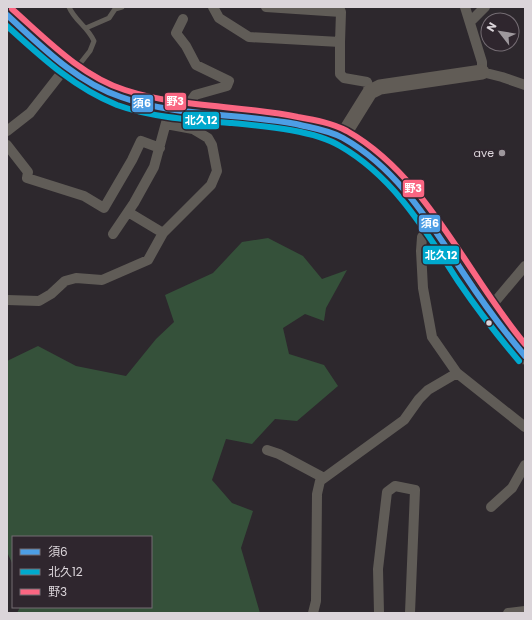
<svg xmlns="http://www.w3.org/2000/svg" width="532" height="620" viewBox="0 0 532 620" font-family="Poppins,'Noto Sans JP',sans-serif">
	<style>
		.green { fill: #35513a }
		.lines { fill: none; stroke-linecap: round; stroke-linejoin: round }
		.lane { stroke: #605c57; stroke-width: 5 }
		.street { stroke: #605c57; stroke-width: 10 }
		.secondary { stroke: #615c56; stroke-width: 15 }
		.primary { stroke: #625c54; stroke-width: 17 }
		.bus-1-casing { stroke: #2f262e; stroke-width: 9 }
		.bus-2-casing { stroke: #2f262e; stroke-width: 9 }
		.bus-3-casing { stroke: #2f262e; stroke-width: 9 }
		.bus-1 { stroke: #4d9ee5; stroke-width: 6 }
		.bus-2 { stroke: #00a9ce; stroke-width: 6 }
		.bus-3 { stroke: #fa6682; stroke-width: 6 }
		.poi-dot { fill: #9e989d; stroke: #2f262e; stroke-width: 1.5 }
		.bus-dot { fill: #dbd5da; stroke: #2f262e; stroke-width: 1.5 }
		.labels { text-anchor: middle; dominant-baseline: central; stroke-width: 4; stroke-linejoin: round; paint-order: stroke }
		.poi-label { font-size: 11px; fill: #dbd5da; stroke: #2f262e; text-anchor: end }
		.line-badge { stroke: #2f262e; stroke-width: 1.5 }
		.badge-label { font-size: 11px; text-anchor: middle; font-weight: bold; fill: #fff }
	</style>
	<rect width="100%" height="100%" fill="#2d282d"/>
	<!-- green -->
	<path class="green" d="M 268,238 L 303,256 L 322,279 L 347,270 L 326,308 L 324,321 L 305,314 L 283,328 L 289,354 L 324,365 L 338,386 L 297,421 L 275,419 L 252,444 L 226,439 L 212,480 L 232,503 L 253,511 L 241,548 L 260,613 L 17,613 L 20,607 L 151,607 L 151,537 L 13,537 L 13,565 L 7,552 L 7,361 L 38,346 L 76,366 L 126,376 L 156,339 L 174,322 L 165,295 L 213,273 L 242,242 Z"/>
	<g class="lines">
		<!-- lane -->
		<path class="lane" d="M 69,7 C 75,21 87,26 94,41 L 90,51 L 75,70
			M 86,28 L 109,18 L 115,9 L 122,7"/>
		<!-- street -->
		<path class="street" d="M 213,7 L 219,18 L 249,37 L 340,42 L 340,74 L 344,78 L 367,82 L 370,92
			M 266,7 L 341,12
			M 339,7 L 341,12 L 340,42
			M 465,7 L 482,62 L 482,72 L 502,77 L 525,85
			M 183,19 L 176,33 L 186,46 L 196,65 L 229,81 L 227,86 L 195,95 L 185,110
			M 470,22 L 485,7
			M 7,131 L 30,113 L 66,67
			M 7,145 L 28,172 L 27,178 L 84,196 L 104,208 L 132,160 L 141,141 L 160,148
			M 128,212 L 163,233
			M 431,225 L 422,237 L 421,251 L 423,288 L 432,337 L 457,373 L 525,427
			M 113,234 L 134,203 L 154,167 L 170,108
			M 7,300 L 39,301 L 51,294 L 65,281 L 76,278 L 102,280 L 148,260 L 163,233 L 211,185 L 217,171 L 212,145 L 208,138 L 193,129 L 166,124
			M 488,310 L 525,266
			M 267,450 L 279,454 L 324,478
			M 491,507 L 512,488 L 525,465
			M 313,613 L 316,601 L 317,494 L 320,481 L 404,420 L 419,399 L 428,390 L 457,373
			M 379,613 L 378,569 L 387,492 L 395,486 L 415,490 L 410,613
			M 508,613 L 525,611"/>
		<!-- secondary -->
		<path class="secondary" d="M 342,137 L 370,92 L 380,87 L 482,72"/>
		<!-- primary -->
		<path class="primary" d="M 7,15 C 46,50 86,91 140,103 C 192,115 247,113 299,125 C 314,128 330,131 343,138 C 397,168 424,214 457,264 C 478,296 500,327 525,356"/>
		<!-- bus-1 casing -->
		<g class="bus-1-casing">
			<path id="bus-1" d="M 7,15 C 41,46 76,82 121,97 C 176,117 239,113 296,124 C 312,128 329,130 343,138 C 398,169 430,223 464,274 C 483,303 503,330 525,356"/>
		</g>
		<!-- bus-2 casing -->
		<g class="bus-2-casing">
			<path id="bus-2" d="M 7,26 C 40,56 74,88 117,105 C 153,118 194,120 232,123 C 263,126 314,130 340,146 C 394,177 425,230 458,281 C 477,309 497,335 519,361"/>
		</g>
		<!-- bus-3 casing -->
		<g class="bus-3-casing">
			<path id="bus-3" d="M 12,9 C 46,39 81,76 125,90 C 180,108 241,105 298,117 C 315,120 332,123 347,131 C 427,176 467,275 525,344"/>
		</g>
		<!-- bus-1 -->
		<use href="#bus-1" class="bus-1"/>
		<!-- bus-2 -->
		<use href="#bus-2" class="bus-2"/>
		<!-- bus-3 -->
		<use href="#bus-3" class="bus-3"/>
	</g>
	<!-- markers -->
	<circle class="poi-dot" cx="502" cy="153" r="4"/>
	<circle class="bus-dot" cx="489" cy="323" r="3.5"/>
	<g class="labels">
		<!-- poi labels -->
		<g class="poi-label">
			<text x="494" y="153">ave</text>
		</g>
	</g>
	<g class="line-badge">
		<rect x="164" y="92" width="23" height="19" rx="4" fill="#fa6682"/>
		<rect x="131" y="94" width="23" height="19" rx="4" fill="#4d9ee5"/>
		<rect x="182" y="111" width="38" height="19" rx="4" fill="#00a9ce"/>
		<rect x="402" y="179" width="23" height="19" rx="4" fill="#fa6682"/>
		<rect x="418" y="214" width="23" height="19" rx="4" fill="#4d9ee5"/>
		<rect x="422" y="245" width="38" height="20" rx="4" fill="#00a9ce"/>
	</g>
	<g class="badge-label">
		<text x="175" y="105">野3</text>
		<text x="142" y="107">須6</text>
		<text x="201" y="124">北久12</text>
		<text x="413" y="192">野3</text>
		<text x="430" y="227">須6</text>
		<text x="441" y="259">北久12</text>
	</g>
	<!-- border -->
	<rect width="532" height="620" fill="none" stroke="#dbd5da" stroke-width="16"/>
	<!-- legend -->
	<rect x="12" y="536" width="140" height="72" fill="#2f262e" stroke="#746c73"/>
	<rect x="20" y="549" width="20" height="6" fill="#4d9ee5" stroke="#746c73"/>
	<text x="48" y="556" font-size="12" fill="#dbd5da">須6</text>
	<rect x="20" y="569" width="20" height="6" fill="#00a9ce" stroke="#746c73"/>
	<text x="48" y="576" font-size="12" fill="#dbd5da">北久12</text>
	<rect x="20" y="589" width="20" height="6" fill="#fa6682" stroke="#746c73"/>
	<text x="48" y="596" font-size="12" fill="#dbd5da">野3</text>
	<!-- north arrow -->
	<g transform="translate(500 32) rotate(301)"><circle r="19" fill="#2f262e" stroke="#746c73"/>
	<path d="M0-3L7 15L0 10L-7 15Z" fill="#9e989d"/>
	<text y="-6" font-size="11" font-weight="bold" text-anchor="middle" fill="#dbd5da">N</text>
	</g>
</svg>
